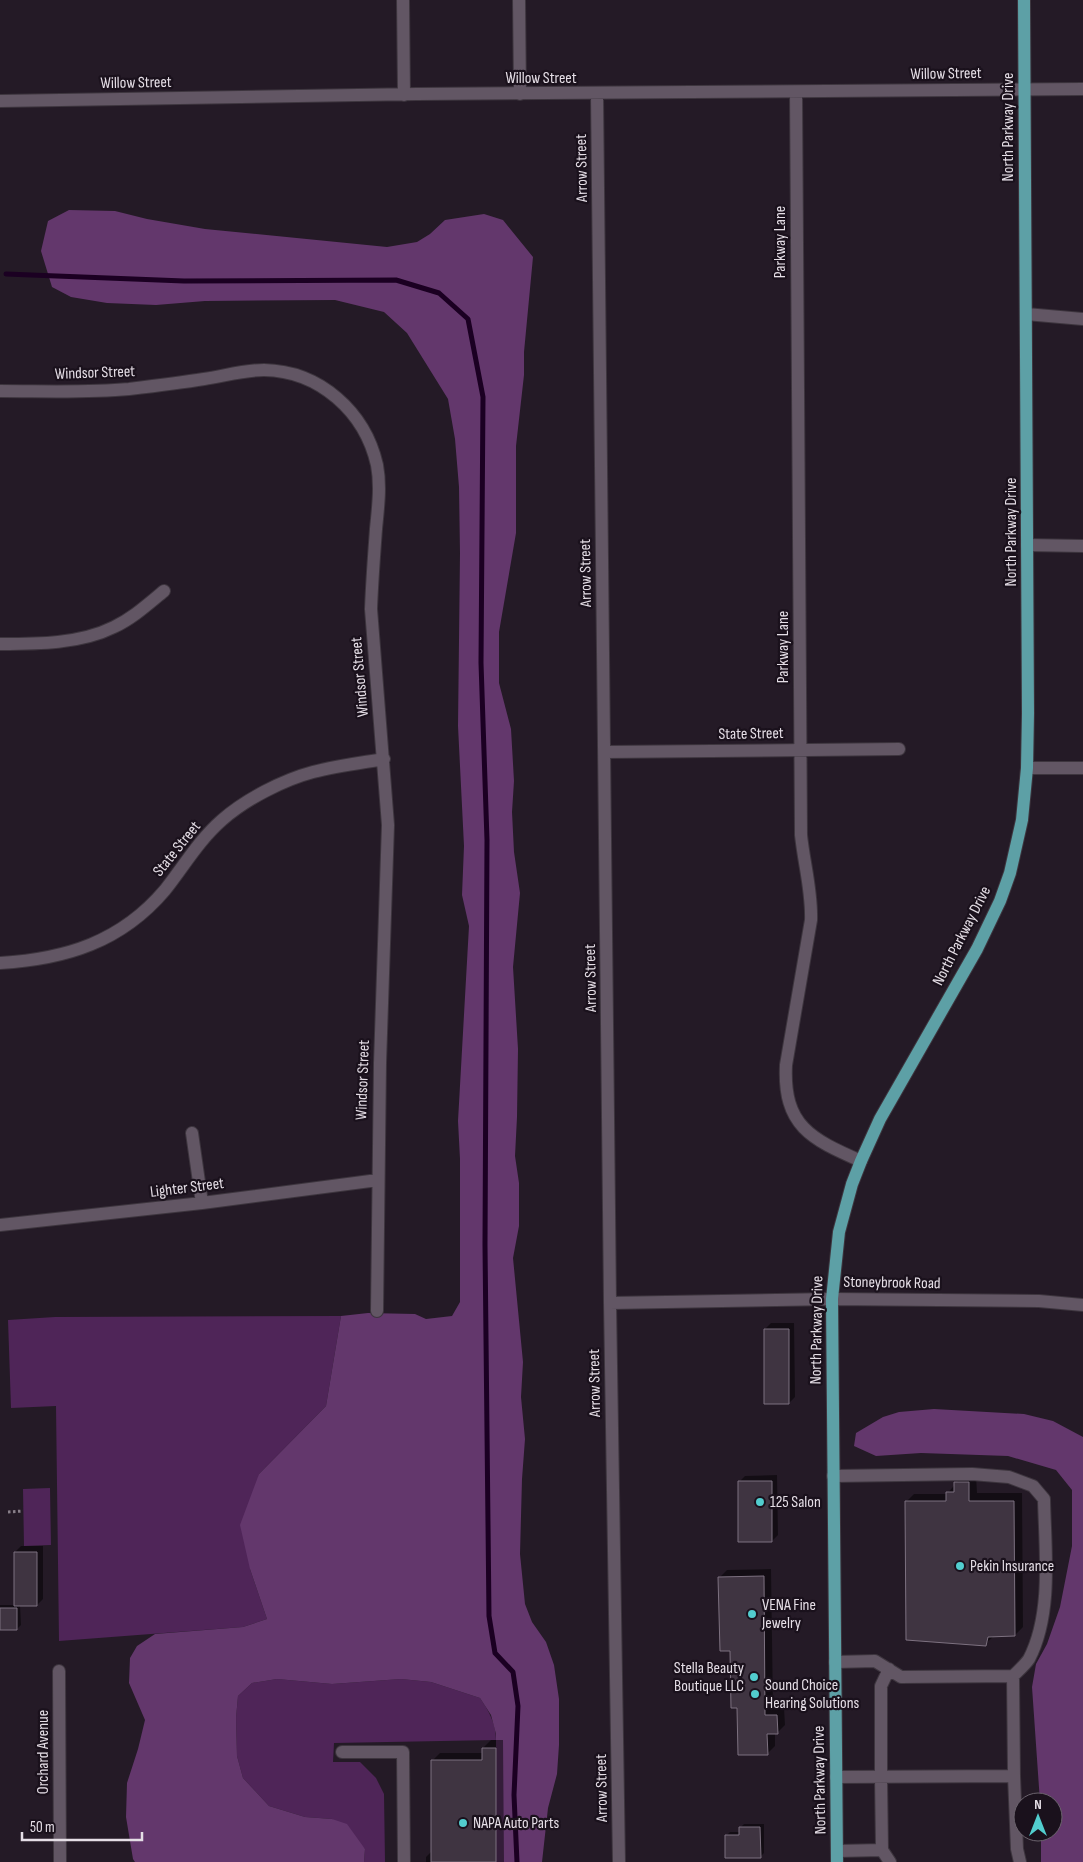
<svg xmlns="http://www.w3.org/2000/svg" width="1083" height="1862" viewBox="0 0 1083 1862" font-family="'Sofia Sans Condensed',sans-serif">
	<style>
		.green { fill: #4f2558 }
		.forest { fill: #63376c }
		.shadow { fill: #0007 }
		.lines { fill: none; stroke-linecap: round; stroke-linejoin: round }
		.stream { stroke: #1b0022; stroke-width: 5 }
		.building { fill: #3f3441; stroke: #7d7180 }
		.minor-casing { stroke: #3d353e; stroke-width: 14 }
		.major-casing { stroke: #3d353e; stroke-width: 14 }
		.path { stroke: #887f89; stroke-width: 3; stroke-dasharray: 2.5 2.5; stroke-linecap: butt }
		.minor { stroke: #625664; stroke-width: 12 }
		.major { stroke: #5da0a6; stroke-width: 12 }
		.poi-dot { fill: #52cdce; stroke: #1a111c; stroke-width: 2 }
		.labels { text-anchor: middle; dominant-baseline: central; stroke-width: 4.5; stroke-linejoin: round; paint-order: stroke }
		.street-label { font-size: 16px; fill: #e5dee6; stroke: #1a111c }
		.poi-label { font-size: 16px; fill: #e5dee6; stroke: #1a111c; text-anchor: start }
	</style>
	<rect width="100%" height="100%" fill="#241a26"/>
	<!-- green -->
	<path class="green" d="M 341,1316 L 326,1406 L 259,1474 L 250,1569 L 267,1619 L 243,1627 L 59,1641 L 56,1406 L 11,1408 L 8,1320 L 55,1317 Z
		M 50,1488 L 51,1545 L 24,1546 L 23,1489 Z
		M 277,1679 L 332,1684 L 401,1679 L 431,1682 L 480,1698 C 489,1711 496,1724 496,1740 L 334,1743 L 333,1762 L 360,1762 L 376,1778 L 384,1794 L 385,1862 L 364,1862 L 365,1849 L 332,1819 L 305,1817 L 269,1806 L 243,1778 L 237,1756 L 236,1718 L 238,1696 L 252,1683 Z"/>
	<!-- forest -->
	<path class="forest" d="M 69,210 L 115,211 L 147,219 L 205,229 L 387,247 L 417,242 L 430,234 L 445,220 L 484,214 L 503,220 L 533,257 L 524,352 L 524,375 L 516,446 L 516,533 L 499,632 L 499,683 L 511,729 L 514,781 L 512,812 L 514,852 L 520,893 L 513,967 L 518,1049 L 517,1117 L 515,1156 L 519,1183 L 519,1226 L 513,1258 L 523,1362 L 521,1397 L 525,1439 L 522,1479 L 520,1554 L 525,1604 L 532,1622 L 546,1642 L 554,1665 L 559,1699 L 559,1745 L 557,1774 L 548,1808 L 542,1862 L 496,1862 L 496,1734 L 491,1715 L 480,1698 L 431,1682 L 401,1679 L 332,1684 L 277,1679 L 252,1683 L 238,1696 L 236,1718 L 237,1756 L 243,1778 L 269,1806 L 305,1817 L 332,1819 L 347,1824 L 365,1849 L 364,1862 L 135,1862 L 133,1859 L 126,1817 L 127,1783 L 138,1749 L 145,1720 L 129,1683 L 130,1658 L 137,1646 L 155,1634 L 243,1627 L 267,1619 L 250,1569 L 240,1525 L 259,1474 L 326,1406 L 341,1316 L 368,1313 L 415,1314 L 426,1319 L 452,1316 L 460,1302 L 460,1159 L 458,1121 L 469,926 L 462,895 L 464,846 L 458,726 L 460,553 L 459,487 L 455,439 L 448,399 L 407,333 L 384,312 L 335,300 L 205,301 L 156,305 L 107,303 L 71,297 L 52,287 L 41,251 L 48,221 Z
		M 934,1409 L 1024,1414 L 1053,1421 L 1083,1437 L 1083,1862 L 1041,1862 L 1041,1832 L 1053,1832 L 1053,1802 L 1040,1802 L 1032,1687 L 1036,1664 L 1047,1644 L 1060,1607 L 1072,1546 L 1072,1490 L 1056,1470 L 1008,1456 L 921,1453 L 876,1456 L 854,1446 L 856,1433 L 883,1417 L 899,1412 Z"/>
	<!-- shadow -->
	<path class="shadow" d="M 771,1323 L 794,1323 L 795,1397 L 789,1403 L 765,1329 Z
		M 777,1475 L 778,1535 L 772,1541 L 739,1482 L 745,1476 Z
		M 963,1475 L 976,1475 L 977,1493 L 1022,1493 L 1023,1627 L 1015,1635 L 994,1636 L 985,1644 L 906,1502 L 914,1494 L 947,1494 Z
		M 21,1546 L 43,1546 L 43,1599 L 37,1605 L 20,1605 L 21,1625 L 17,1629 L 0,1629 L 0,1605 L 15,1605 L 15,1552 Z
		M 771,1569 L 773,1708 L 784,1708 L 785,1725 L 777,1733 L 775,1733 L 775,1746 L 767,1754 L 738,1707 L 720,1577 L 727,1570 Z
		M 491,1740 L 503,1740 L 504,1862 L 426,1862 L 426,1857 L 433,1850 L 432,1761 L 440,1753 L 483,1753 L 483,1748 Z
		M 744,1824 L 764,1824 L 764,1853 L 760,1857 L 726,1836 L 730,1832 L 740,1832 L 740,1828 Z"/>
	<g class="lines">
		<!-- stream -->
		<path class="stream" d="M 6,274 L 184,281 L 396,280 L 439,293 L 468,319 L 483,397 L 481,663 L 487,840 L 485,1245 L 489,1616 L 495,1653 L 513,1672 L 518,1706 L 514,1795 L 517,1862"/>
	</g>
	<!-- building -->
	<path class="building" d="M 764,1329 L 789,1329 L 789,1404 L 764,1404 Z
		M 738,1481 L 772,1481 L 772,1542 L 738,1542 Z
		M 954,1482 L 969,1482 L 969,1501 L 1014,1501 L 1015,1636 L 988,1637 L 986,1646 L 906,1640 L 905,1501 L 946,1501 L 946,1492 L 954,1492 Z
		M 14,1552 L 37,1552 L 37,1606 L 14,1606 Z
		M 764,1576 L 765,1715 L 777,1715 L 778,1734 L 767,1734 L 768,1755 L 738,1755 L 737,1708 L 731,1708 L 730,1651 L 720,1651 L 718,1577 Z
		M 0,1608 L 17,1608 L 17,1630 L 0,1630 Z
		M 482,1748 L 496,1748 L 496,1862 L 431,1862 L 431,1760 L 482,1760 Z
		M 739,1827 L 760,1827 L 761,1858 L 725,1858 L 725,1835 L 739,1835 Z"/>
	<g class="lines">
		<!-- minor casing -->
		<g class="minor-casing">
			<path id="minor" d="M 403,0 L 404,95
				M 519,0 L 520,94
				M 796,92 L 801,835 C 804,864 812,891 811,920 L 786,1065 C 783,1126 811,1139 861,1161
				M 597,94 L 610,1303 L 619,1862
				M 0,101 L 417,94 L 1083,89
				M 1026,314 L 1083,319
				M 0,391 C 43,391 86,393 129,389 C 154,386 179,383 204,379 C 224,376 244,370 264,370 C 320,371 365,412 377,465 C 381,486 378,508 376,529 C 374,556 372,582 371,609 L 388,825 L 380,1063 L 377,1311
				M 1027,545 L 1083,546
				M 0,644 C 37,644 80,644 114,627 C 133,618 148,604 164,591
				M 605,752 L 899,749
				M 1027,768 L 1083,768
				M 0,963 C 66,959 121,942 165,890 C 184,866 199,840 222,820 C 246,799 283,780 313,772 C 336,766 360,763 384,759
				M 192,1133 L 202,1203
				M 0,1225 L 202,1203 L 378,1180
				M 610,1303 L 832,1299 L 1039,1301 L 1083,1305
				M 833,1476 L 972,1474 L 1009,1477 L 1033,1486 L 1044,1499 C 1045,1549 1053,1613 1029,1659 C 1025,1665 1018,1671 1013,1676 L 1014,1776 L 836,1777
				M 835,1662 L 875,1661 L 901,1677 L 1013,1676
				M 889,1669 L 881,1686 L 881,1777 L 882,1850 L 890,1862
				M 59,1671 L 60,1862
				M 342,1752 L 403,1752 L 404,1862
				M 1014,1776 L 1017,1849 L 1020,1862
				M 837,1851 L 882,1850"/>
		</g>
		<!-- major casing -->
		<g class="major-casing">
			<path id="major" d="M 837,1862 L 832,1299 L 839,1232 L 852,1184 L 861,1161 L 880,1119 L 977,949 L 1000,901 L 1010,873 L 1022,820 L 1027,768 L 1028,713 L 1024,0"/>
		</g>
		<!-- path -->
		<path class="path" d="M 8,1512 L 23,1511"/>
		<!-- minor -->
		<use href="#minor" class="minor"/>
		<!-- major -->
		<use href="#major" class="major"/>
	</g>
	<!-- markers -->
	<g class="poi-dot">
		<circle cx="760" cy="1502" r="5"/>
		<circle cx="960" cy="1566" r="5"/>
		<circle cx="752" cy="1614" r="5"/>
		<circle cx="754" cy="1677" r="5"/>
		<circle cx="755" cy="1694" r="5"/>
		<circle cx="463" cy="1823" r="5"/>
	</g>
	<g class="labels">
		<!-- street labels -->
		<g class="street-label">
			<text transform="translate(946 74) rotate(-1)">Willow Street</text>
			<text x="541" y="78">Willow Street</text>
			<text transform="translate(136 83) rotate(-1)">Willow Street</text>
			<text transform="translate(1008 127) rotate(-90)">North Parkway Drive</text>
			<text transform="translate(582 168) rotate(-91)">Arrow Street</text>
			<text transform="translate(780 242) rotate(-90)">Parkway Lane</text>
			<text transform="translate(95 373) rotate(-2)">Windsor Street</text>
			<text transform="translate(1011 532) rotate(-90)">North Parkway Drive</text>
			<text transform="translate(586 573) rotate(-91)">Arrow Street</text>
			<text transform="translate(783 647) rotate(-90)">Parkway Lane</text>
			<text transform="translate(360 677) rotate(-95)">Windsor Street</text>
			<text transform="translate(751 734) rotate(-1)">State Street</text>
			<text transform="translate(177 849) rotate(-51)">State Street</text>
			<text transform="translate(962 936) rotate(-63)">North Parkway Drive</text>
			<text transform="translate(591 978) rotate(-91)">Arrow Street</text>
			<text transform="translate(363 1080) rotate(-88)">Windsor Street</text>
			<text transform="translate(187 1188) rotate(-7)">Lighter Street</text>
			<text transform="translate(892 1283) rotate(1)">Stoneybrook Road</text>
			<text transform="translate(817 1330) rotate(-89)">North Parkway Drive</text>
			<text transform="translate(595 1383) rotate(-91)">Arrow Street</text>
			<text transform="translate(43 1752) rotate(-90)">Orchard Avenue</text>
			<text transform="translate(820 1780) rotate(-91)">North Parkway Drive</text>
			<text transform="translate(602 1788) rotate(-91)">Arrow Street</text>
		</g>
		<!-- poi labels -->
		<g class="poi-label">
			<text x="770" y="1502">125 Salon</text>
			<text x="970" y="1566">Pekin Insurance</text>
			<text x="762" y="1605">VENA Fine<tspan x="762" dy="18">Jewelry</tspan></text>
			<text x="744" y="1668" text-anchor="end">Stella Beauty<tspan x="744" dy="18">Boutique LLC</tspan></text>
			<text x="765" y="1685">Sound Choice<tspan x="765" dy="18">Hearing Solutions</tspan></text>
			<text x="473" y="1823">NAPA Auto Parts</text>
		</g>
	</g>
	<!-- north arrow -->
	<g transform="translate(1038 1817)"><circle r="24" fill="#1a111c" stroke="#6b636d"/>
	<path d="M0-4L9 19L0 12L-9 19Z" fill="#52cdce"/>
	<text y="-8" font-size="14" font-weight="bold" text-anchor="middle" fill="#e5dee6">N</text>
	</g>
	<!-- scale -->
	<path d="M22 1832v8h120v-8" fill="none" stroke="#e5dee6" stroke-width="2.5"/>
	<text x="30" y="1832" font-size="15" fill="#e5dee6" stroke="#1a111c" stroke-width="4" paint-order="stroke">50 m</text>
</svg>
